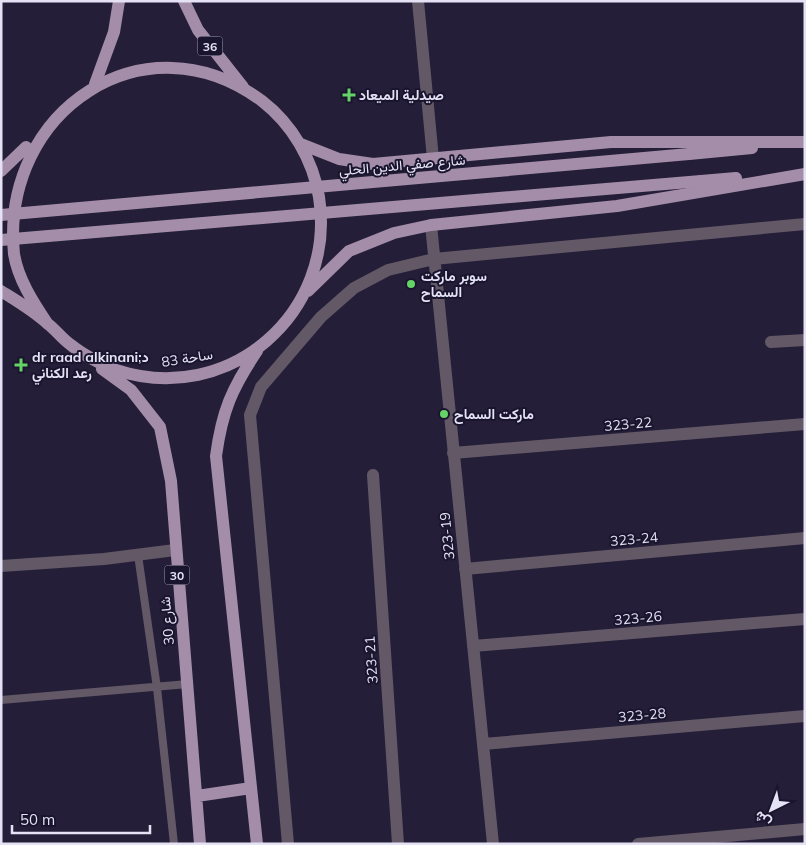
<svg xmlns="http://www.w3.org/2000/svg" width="806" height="845" viewBox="0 0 806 845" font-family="Mulish,Vazirmatn,sans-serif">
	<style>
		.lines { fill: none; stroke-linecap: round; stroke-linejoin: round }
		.service { stroke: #635865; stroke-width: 8 }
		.minor { stroke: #635865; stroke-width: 12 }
		.primary { stroke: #a48da8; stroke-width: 12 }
		.primary-bridge { stroke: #a48da8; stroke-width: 12 }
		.poi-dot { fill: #65d467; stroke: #1a152f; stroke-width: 2 }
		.labels { text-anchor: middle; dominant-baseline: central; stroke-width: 4; stroke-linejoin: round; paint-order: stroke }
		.shield { fill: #1a152f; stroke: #a8a4ba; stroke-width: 1 }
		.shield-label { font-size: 12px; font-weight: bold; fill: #e5e2f5 }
		.poi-label { font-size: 14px; font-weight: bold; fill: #e5e2f5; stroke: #1a152f; text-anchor: start }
		.street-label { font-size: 14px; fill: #e5e2f5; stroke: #1a152f }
	</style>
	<rect width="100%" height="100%" fill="#241e39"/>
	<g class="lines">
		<!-- service -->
		<path class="service" d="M 138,555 L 157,688 L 174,844
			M 1,700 L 188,684"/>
		<!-- minor -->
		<path class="minor" d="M 418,1 L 433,159
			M 431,225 L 493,844
			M 771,342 L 805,340
			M 453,453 L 805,424
			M 373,475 L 398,844
			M 1,566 L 104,559 L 175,550
			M 465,569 L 805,538
			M 473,646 L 805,619
			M 483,744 L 805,716
			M 288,844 L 250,415 L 261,387 L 321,317 L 354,288 L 388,270 L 434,259 L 805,224
			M 638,844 L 805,829"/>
		<!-- primary -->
		<path class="primary" d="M 184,1 L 198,30 L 243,87
			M 95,84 L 114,32 L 119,1
			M 301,144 L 339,159 L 373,164 L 611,142 L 805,142
			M 689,154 L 752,148
			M 1,171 L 26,147
			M 701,181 L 736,178
			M 1,291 C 17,301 34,311 48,324 C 56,330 62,339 71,345 C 82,354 102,365 116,370 C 229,407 337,313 319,197 C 313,160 292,124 262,101 C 146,14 0,110 14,254 C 18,279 33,302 47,323
			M 308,291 L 349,251 L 394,233 L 431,225 L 617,206 L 805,174
			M 257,351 C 232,388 222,411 216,456 L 257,844
			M 102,369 L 131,390 L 160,427 L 171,481 L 200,844
			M 197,796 L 251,788"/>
		<!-- primary-bridge -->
		<path class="primary-bridge" d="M 1,215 L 689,154
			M 1,240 L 701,181"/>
	</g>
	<!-- markers -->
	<g class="poi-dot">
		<path d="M346.5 87.5h5v5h5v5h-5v5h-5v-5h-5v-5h5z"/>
		<circle cx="411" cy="284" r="5"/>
		<path d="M18.5 357.5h5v5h5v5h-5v5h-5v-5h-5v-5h5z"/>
		<circle cx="444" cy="414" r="5"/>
	</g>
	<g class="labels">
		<!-- shield labels -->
		<g class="shield">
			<rect x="197.5" y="36.5" width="25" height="19" rx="4"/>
			<rect x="164.5" y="565.5" width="25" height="19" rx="4"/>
		</g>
		<g class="shield-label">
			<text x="210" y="46">36</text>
			<text x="177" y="575">30</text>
		</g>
		<!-- poi labels -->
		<g class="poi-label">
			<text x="359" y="95">صيدلية الميعاد</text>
			<text x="421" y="276">سوبر ماركت<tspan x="421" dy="16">السماح</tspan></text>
			<text x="32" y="357">dr raad alkinani;د<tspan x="32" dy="16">رعد الكناني</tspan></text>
			<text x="454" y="414">ماركت السماح</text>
		</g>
		<!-- street labels -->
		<g class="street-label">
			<text transform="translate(402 165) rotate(-5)">شارع صفي الدين الحلي</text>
			<text transform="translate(187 358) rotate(-9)">ساحة 83</text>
			<text transform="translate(628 424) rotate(-5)">323-22</text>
			<text transform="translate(447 536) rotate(-96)">323-19</text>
			<text transform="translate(634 539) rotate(-5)">323-24</text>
			<text transform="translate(638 618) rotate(-5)">323-26</text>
			<text transform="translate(167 621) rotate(-95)">شارع 30</text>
			<text transform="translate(371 660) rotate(-94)">323-21</text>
			<text transform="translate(642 715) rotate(-5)">323-28</text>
		</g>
	</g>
	<!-- border -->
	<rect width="806" height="845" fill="none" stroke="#e5e2f5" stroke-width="5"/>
	<!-- north arrow -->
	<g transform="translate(771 810) rotate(222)" stroke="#1a152f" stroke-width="4" paint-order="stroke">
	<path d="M0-4L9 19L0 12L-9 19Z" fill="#e5e2f5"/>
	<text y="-8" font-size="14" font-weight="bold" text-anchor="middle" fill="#e5e2f5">ش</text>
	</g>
	<!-- scale -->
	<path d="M12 825v8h138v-8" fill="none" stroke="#e5e2f5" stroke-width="2.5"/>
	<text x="20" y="825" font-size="15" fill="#e5e2f5" stroke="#1a152f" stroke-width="4" paint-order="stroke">50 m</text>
</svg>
